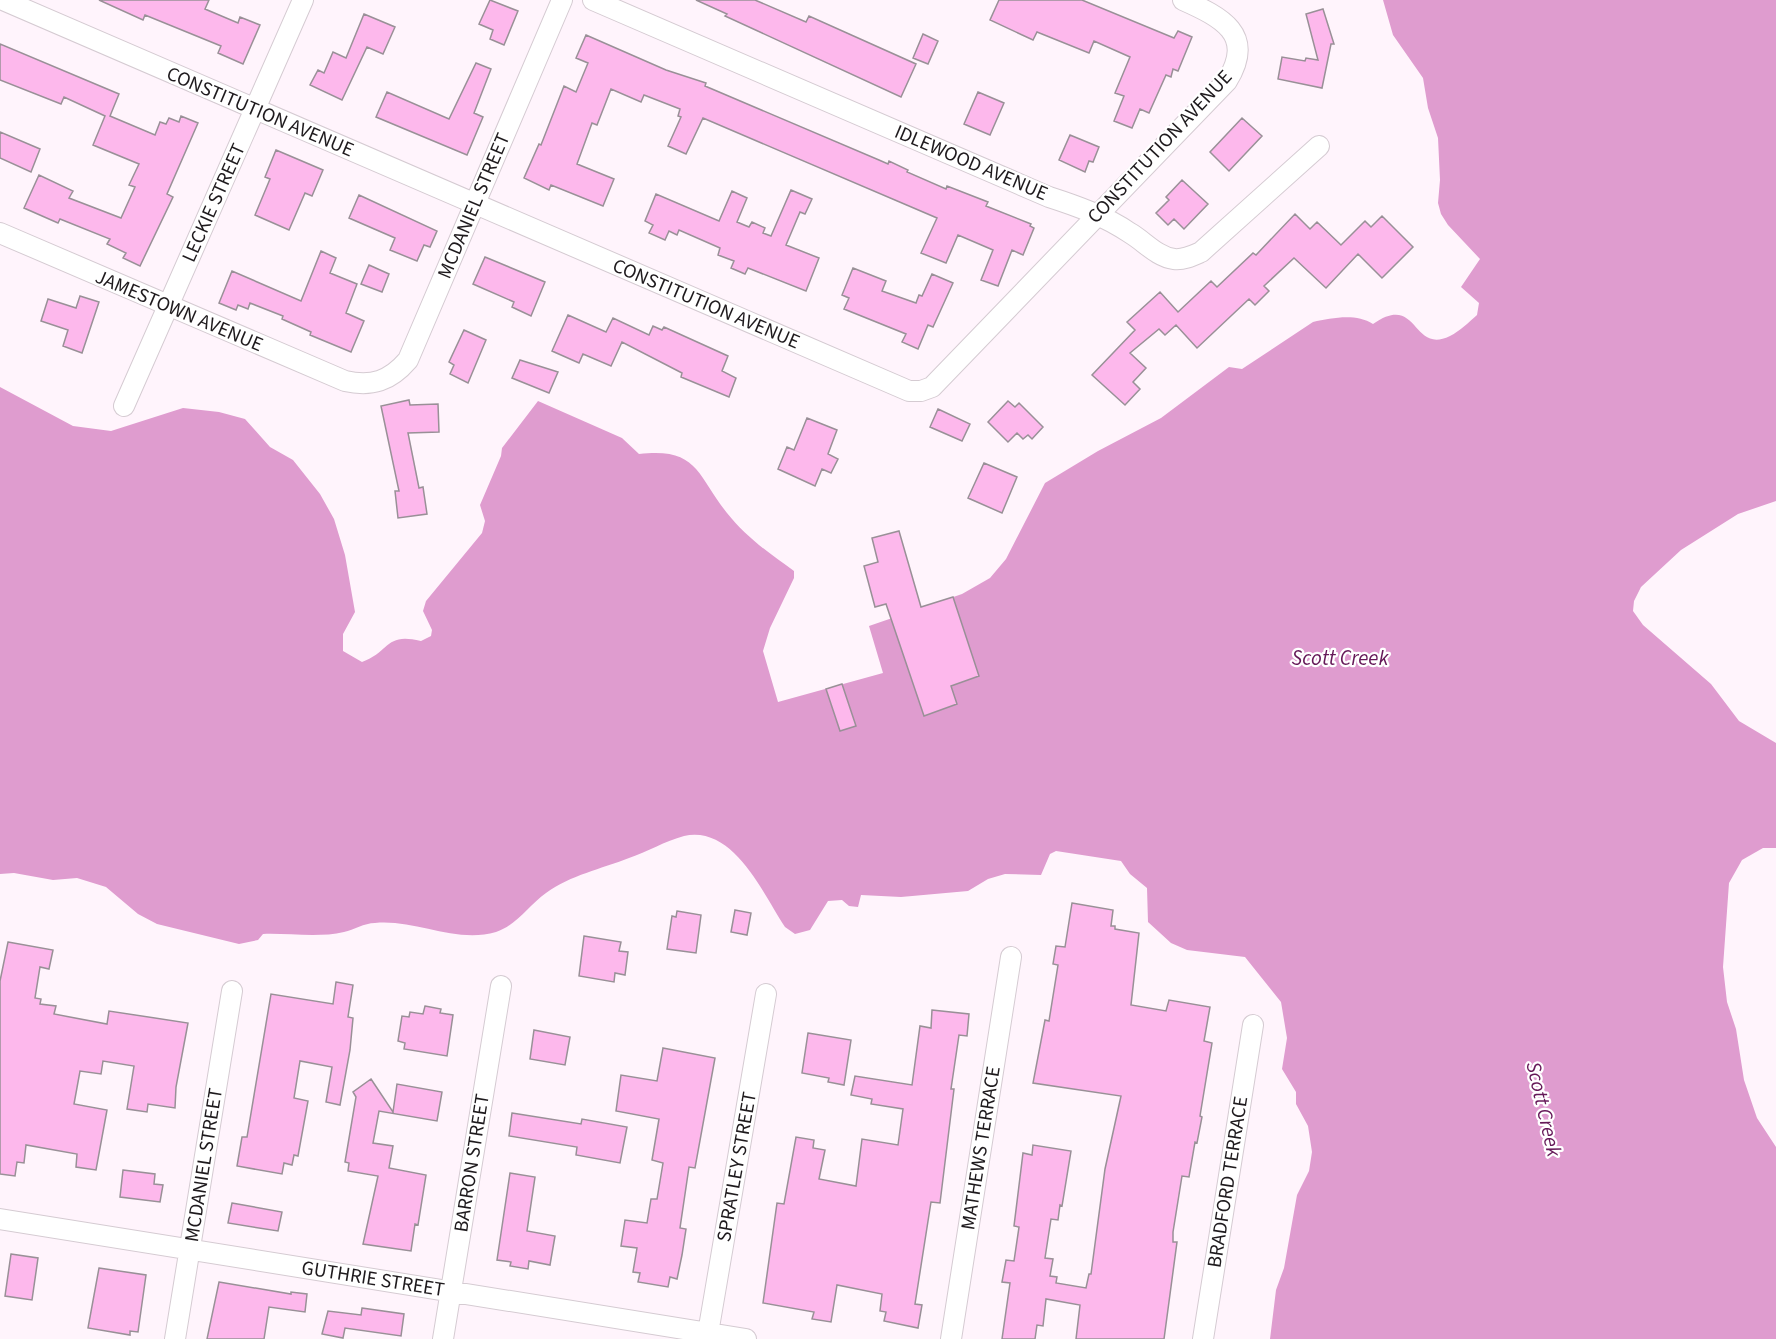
<svg xmlns="http://www.w3.org/2000/svg" width="1776" height="1339" viewBox="0 0 1776 1339" font-family="'Source Sans 3',sans-serif">
	<style>
		.water { fill: #df9ccf }
		.building { fill: #fdb8ec; stroke: #999097; stroke-width: 1.5 }
		.lines { fill: none; stroke-linecap: round; stroke-linejoin: round }
		.minor-casing { stroke: #d5cbd2; stroke-width: 22 }
		.minor { stroke: #fff; stroke-width: 20 }
		.labels { text-anchor: middle; dominant-baseline: central; stroke-width: 4.5; stroke-linejoin: round; paint-order: stroke }
		.street-label { font-size: 20px; fill: #1e1a1d; stroke: #fff }
		.water-label { font-size: 21px; font-style: italic; fill: #651858; stroke: #fff }
	</style>
	<rect width="100%" height="100%" fill="#fff4fc"/>
	<!-- water -->
	<path class="water" d="M 1383,0 L 1776,0 L 1776,501 L 1738,514 L 1681,550 L 1641,587 L 1634,601 L 1633,611 L 1643,625 L 1711,684 L 1739,721 L 1776,743 L 1776,848 L 1763,848 L 1742,860 L 1729,883 L 1723,967 L 1727,1002 L 1736,1029 L 1744,1080 L 1757,1118 L 1776,1147 L 1776,1339 L 1270,1339 L 1276,1290 L 1284,1268 L 1297,1195 L 1309,1171 L 1312,1152 L 1308,1126 L 1296,1104 L 1296,1092 L 1282,1069 L 1287,1038 L 1281,1002 L 1245,957 L 1187,950 L 1171,943 L 1148,922 L 1147,888 L 1130,874 L 1121,861 L 1056,851 L 1050,854 L 1041,875 L 1005,874 L 988,879 L 968,891 L 901,897 L 861,895 L 858,907 L 849,906 L 842,900 L 828,901 L 810,930 L 795,934 L 785,927 C 763,894 734,825 684,836 C 665,841 647,852 629,858 C 601,869 571,875 546,893 C 529,905 517,925 496,932 C 456,944 415,919 375,923 C 364,923 354,930 344,932 C 319,938 288,933 263,934 L 258,940 L 239,944 L 157,924 L 138,914 L 106,887 L 77,878 L 53,880 L 14,873 L 0,874 L 0,387 L 73,426 L 111,431 L 183,408 L 219,412 L 245,419 L 270,447 L 293,460 L 320,494 L 334,519 L 345,555 L 355,612 L 343,634 L 343,651 L 362,662 C 391,651 385,632 421,641 L 431,636 L 432,630 L 423,611 L 426,601 L 482,533 L 485,521 L 480,505 L 501,456 L 502,448 L 538,401 L 622,438 L 639,454 C 698,447 697,475 727,513 C 746,537 770,554 794,571 L 794,578 L 770,628 L 763,651 L 778,702 L 883,673 L 869,626 L 962,594 L 990,578 L 1006,559 L 1045,483 L 1098,451 L 1161,418 L 1229,367 L 1242,369 L 1313,322 C 1332,318 1356,313 1373,324 C 1419,292 1411,355 1450,336 C 1460,331 1469,322 1477,315 L 1479,303 L 1461,287 L 1480,259 L 1448,225 L 1441,214 L 1438,203 L 1440,180 L 1438,138 L 1428,108 L 1423,78 L 1393,35 Z"/>
	<!-- building -->
	<path class="building" d="M 99,0 L 209,0 L 205,9 L 238,23 L 240,17 L 260,25 L 243,64 L 218,53 L 221,46 L 145,15 L 143,20 Z
		M 490,0 L 518,11 L 504,45 L 490,39 L 493,30 L 479,24 Z
		M 696,0 L 755,0 L 806,22 L 809,16 L 916,64 L 901,97 L 725,16 L 727,14 Z
		M 999,0 L 1082,0 L 1174,38 L 1178,31 L 1192,37 L 1178,71 L 1173,69 L 1171,77 L 1166,75 L 1149,113 L 1140,109 L 1132,128 L 1114,121 L 1124,96 L 1115,93 L 1130,57 L 1094,41 L 1089,53 L 1037,32 L 1033,40 L 990,20 Z
		M 1323,9 L 1334,44 L 1331,44 L 1322,88 L 1278,79 L 1282,57 L 1305,61 L 1306,58 L 1318,60 L 1306,14 Z
		M 364,14 L 395,27 L 383,54 L 367,47 L 342,100 L 310,85 L 318,70 L 324,73 L 333,52 L 346,58 Z
		M 923,34 L 938,41 L 928,64 L 913,58 Z
		M 586,35 L 666,70 L 706,83 L 705,86 L 879,160 L 888,164 L 889,161 L 908,170 L 907,172 L 946,189 L 947,186 L 988,202 L 986,206 L 1031,224 L 1030,226 L 1034,228 L 1023,255 L 1012,250 L 998,286 L 981,280 L 993,250 L 958,235 L 946,263 L 921,253 L 937,218 L 703,118 L 686,154 L 668,146 L 681,117 L 678,116 L 680,109 L 644,95 L 641,102 L 611,89 L 597,125 L 592,123 L 577,164 L 614,179 L 603,206 L 551,185 L 549,190 L 524,178 L 539,144 L 541,145 L 564,86 L 576,92 L 588,63 L 576,58 Z
		M 0,44 L 119,94 L 110,116 L 155,135 L 160,122 L 166,124 L 169,118 L 179,122 L 181,116 L 198,123 L 167,194 L 173,197 L 140,266 L 123,258 L 126,253 L 107,244 L 110,239 L 60,219 L 58,223 L 24,208 L 39,175 L 73,191 L 69,198 L 121,218 L 135,187 L 129,185 L 139,164 L 93,145 L 105,116 L 64,97 L 61,104 L 0,80 Z
		M 476,63 L 491,69 L 474,113 L 483,117 L 467,155 L 376,117 L 387,92 L 449,119 Z
		M 978,92 L 1004,103 L 990,135 L 964,124 Z
		M 1242,118 L 1262,136 L 1229,171 L 1210,152 Z
		M 0,132 L 40,149 L 31,172 L 0,158 Z
		M 1070,135 L 1099,147 L 1093,162 L 1089,161 L 1085,172 L 1059,160 Z
		M 276,150 L 323,170 L 312,196 L 305,193 L 289,230 L 255,215 L 270,179 L 265,177 Z
		M 1182,180 L 1208,204 L 1184,229 L 1174,219 L 1168,225 L 1156,213 L 1169,200 L 1166,197 Z
		M 791,190 L 812,199 L 805,214 L 800,212 L 786,245 L 819,258 L 806,291 L 748,268 L 745,274 L 731,268 L 734,261 L 718,255 L 720,248 L 679,230 L 677,235 L 669,231 L 665,240 L 649,233 L 653,225 L 645,221 L 656,194 L 719,221 L 732,191 L 747,198 L 737,222 L 749,227 L 752,222 L 765,228 L 763,233 L 771,236 Z
		M 359,195 L 437,231 L 430,247 L 424,245 L 417,261 L 390,250 L 395,238 L 349,218 Z
		M 1295,214 L 1310,229 L 1317,222 L 1341,245 L 1365,221 L 1371,227 L 1382,216 L 1413,247 L 1382,278 L 1358,254 L 1326,288 L 1294,258 L 1264,286 L 1269,291 L 1255,305 L 1249,299 L 1197,348 L 1176,325 L 1165,335 L 1159,329 L 1130,353 L 1146,368 L 1133,382 L 1140,389 L 1125,405 L 1092,375 L 1135,330 L 1127,322 L 1160,292 L 1178,312 L 1211,281 L 1217,287 L 1253,253 L 1256,255 Z
		M 321,251 L 336,258 L 330,273 L 357,284 L 346,313 L 364,321 L 351,352 L 310,335 L 311,332 L 282,319 L 283,316 L 250,303 L 248,309 L 238,305 L 236,310 L 219,303 L 232,271 L 301,301 Z
		M 485,257 L 545,282 L 531,316 L 512,307 L 514,302 L 473,284 Z
		M 369,265 L 389,274 L 382,292 L 361,284 Z
		M 853,268 L 886,281 L 882,291 L 916,303 L 919,295 L 922,296 L 932,274 L 953,283 L 933,327 L 928,325 L 918,349 L 902,342 L 906,334 L 844,309 L 849,298 L 842,295 Z
		M 80,296 L 99,302 L 82,353 L 63,346 L 68,330 L 41,321 L 48,299 L 76,308 Z
		M 568,315 L 606,332 L 613,318 L 649,335 L 653,326 L 662,330 L 664,327 L 728,356 L 722,371 L 736,378 L 729,397 L 681,377 L 682,373 L 622,342 L 611,366 L 583,354 L 579,363 L 552,351 Z
		M 464,330 L 486,340 L 468,383 L 450,374 L 454,365 L 449,362 Z
		M 520,360 L 558,372 L 549,393 L 512,378 Z
		M 409,400 L 410,405 L 438,404 L 439,432 L 408,433 L 419,488 L 423,487 L 427,514 L 398,518 L 395,491 L 399,491 L 381,406 Z
		M 1008,401 L 1015,407 L 1019,403 L 1043,427 L 1032,439 L 1028,435 L 1023,439 L 1017,433 L 1008,442 L 988,422 Z
		M 938,409 L 970,424 L 962,441 L 930,427 Z
		M 807,418 L 837,430 L 828,454 L 838,459 L 831,473 L 822,469 L 815,486 L 778,469 L 787,447 L 794,450 Z
		M 984,463 L 1017,477 L 1002,513 L 968,498 Z
		M 899,531 L 921,607 L 953,597 L 979,676 L 951,686 L 957,704 L 924,716 L 886,604 L 875,607 L 864,566 L 878,562 L 872,538 Z
		M 842,684 L 856,726 L 840,731 L 826,689 Z
		M 1072,903 L 1113,910 L 1111,926 L 1115,926 L 1115,929 L 1139,933 L 1131,1005 L 1166,1011 L 1169,1000 L 1210,1007 L 1204,1041 L 1212,1043 L 1200,1116 L 1202,1117 L 1197,1143 L 1195,1142 L 1189,1177 L 1182,1176 L 1173,1232 L 1173,1242 L 1177,1242 L 1164,1339 L 1076,1339 L 1080,1305 L 1046,1299 L 1043,1326 L 1037,1325 L 1035,1339 L 1002,1339 L 1010,1283 L 1002,1282 L 1006,1260 L 1014,1261 L 1019,1227 L 1014,1226 L 1023,1153 L 1032,1155 L 1033,1145 L 1071,1151 L 1062,1206 L 1060,1205 L 1058,1220 L 1051,1219 L 1045,1258 L 1053,1259 L 1050,1276 L 1057,1277 L 1056,1283 L 1086,1288 L 1089,1274 L 1091,1274 L 1105,1169 L 1121,1096 L 1033,1083 L 1045,1020 L 1049,1021 L 1058,965 L 1053,964 L 1056,946 L 1065,947 Z
		M 735,910 L 751,913 L 747,935 L 731,932 Z
		M 677,911 L 701,915 L 696,953 L 667,949 L 672,916 L 676,917 Z
		M 584,936 L 621,942 L 619,951 L 628,952 L 625,975 L 615,973 L 614,982 L 579,976 Z
		M 8,942 L 53,950 L 49,969 L 40,967 L 35,998 L 41,999 L 40,1004 L 56,1006 L 54,1014 L 107,1024 L 109,1011 L 188,1023 L 176,1087 L 175,1108 L 148,1104 L 147,1112 L 127,1109 L 134,1066 L 103,1061 L 101,1074 L 80,1071 L 74,1104 L 107,1110 L 96,1170 L 76,1167 L 77,1154 L 26,1145 L 24,1163 L 17,1162 L 15,1176 L 0,1174 L 0,981 Z
		M 336,982 L 353,985 L 348,1017 L 353,1018 L 350,1050 L 340,1105 L 326,1102 L 332,1067 L 300,1061 L 294,1098 L 308,1101 L 298,1156 L 294,1155 L 292,1165 L 284,1163 L 282,1174 L 237,1166 L 242,1137 L 247,1137 L 271,994 L 333,1004 Z
		M 425,1006 L 441,1009 L 440,1013 L 453,1015 L 447,1056 L 404,1049 L 405,1043 L 398,1041 L 402,1016 L 409,1017 L 410,1012 L 423,1014 Z
		M 932,1010 L 969,1014 L 967,1036 L 959,1035 L 951,1089 L 954,1089 L 940,1203 L 931,1202 L 915,1304 L 922,1305 L 918,1328 L 884,1321 L 886,1312 L 880,1311 L 882,1294 L 837,1285 L 831,1322 L 812,1319 L 814,1312 L 763,1303 L 777,1203 L 784,1204 L 796,1137 L 814,1140 L 813,1148 L 825,1150 L 819,1179 L 856,1186 L 862,1139 L 898,1145 L 903,1109 L 871,1104 L 872,1099 L 851,1095 L 855,1076 L 912,1085 L 920,1026 L 931,1028 Z
		M 534,1030 L 570,1037 L 565,1065 L 530,1059 Z
		M 808,1033 L 851,1040 L 844,1085 L 828,1082 L 829,1078 L 802,1073 Z
		M 663,1048 L 715,1058 L 695,1168 L 689,1167 L 680,1228 L 686,1229 L 682,1255 L 677,1279 L 670,1277 L 668,1287 L 638,1282 L 640,1273 L 633,1272 L 637,1248 L 621,1246 L 625,1220 L 647,1223 L 651,1199 L 657,1199 L 663,1163 L 652,1160 L 659,1119 L 616,1111 L 621,1075 L 657,1081 Z
		M 371,1079 L 393,1112 L 397,1084 L 442,1092 L 437,1121 L 379,1111 L 373,1143 L 393,1146 L 389,1168 L 426,1175 L 418,1225 L 415,1224 L 411,1251 L 363,1244 L 378,1176 L 348,1171 L 349,1163 L 345,1162 L 356,1097 L 353,1092 Z
		M 512,1113 L 581,1124 L 582,1119 L 627,1127 L 620,1163 L 576,1155 L 577,1147 L 509,1136 Z
		M 123,1170 L 155,1174 L 154,1184 L 163,1185 L 160,1202 L 120,1197 Z
		M 510,1173 L 535,1177 L 527,1231 L 555,1236 L 550,1265 L 529,1261 L 528,1269 L 510,1266 L 511,1262 L 497,1260 Z
		M 232,1203 L 282,1212 L 278,1231 L 228,1223 Z
		M 11,1254 L 38,1258 L 32,1300 L 5,1296 Z
		M 99,1268 L 146,1275 L 138,1332 L 130,1331 L 130,1335 L 88,1328 Z
		M 219,1282 L 291,1294 L 291,1292 L 307,1294 L 305,1312 L 269,1307 L 264,1339 L 207,1339 Z
		M 362,1308 L 404,1314 L 401,1336 L 345,1328 L 343,1338 L 322,1334 L 328,1311 L 361,1315 Z"/>
	<g class="lines">
		<!-- minor casing -->
		<g class="minor-casing">
			<path id="minor" d="M 3,0 L 909,391 L 921,391 L 932,387 L 1227,81 C 1256,34 1221,17 1183,0
				M 593,0 L 1049,197 C 1077,206 1105,216 1130,233 C 1144,241 1157,257 1174,259 C 1184,260 1192,256 1201,252 L 1319,146
				M 0,233 L 345,381 C 372,387 390,381 408,360 L 562,0
				M 124,406 L 303,0
				M 0,1219 L 746,1339
				M 175,1339 L 232,991
				M 443,1339 L 501,986
				M 707,1339 L 766,994
				M 951,1339 L 1011,957
				M 1203,1339 L 1253,1025"/>
		</g>
		<!-- minor -->
		<use href="#minor" class="minor"/>
	</g>
	<g class="labels">
		<!-- street labels -->
		<g class="street-label">
			<text transform="translate(260 112) rotate(23)">CONSTITUTION AVENUE</text>
			<text transform="translate(1160 147) rotate(-47)">CONSTITUTION AVENUE</text>
			<text transform="translate(971 163) rotate(23)">IDLEWOOD AVENUE</text>
			<text transform="translate(214 203) rotate(-66)">LECKIE STREET</text>
			<text transform="translate(474 206) rotate(-67)">MCDANIEL STREET</text>
			<text transform="translate(706 304) rotate(23)">CONSTITUTION AVENUE</text>
			<text transform="translate(179 311) rotate(23)">JAMESTOWN AVENUE</text>
			<text transform="translate(981 1148) rotate(-81)">MATHEWS TERRACE</text>
			<text transform="translate(472 1163) rotate(-81)">BARRON STREET</text>
			<text transform="translate(204 1165) rotate(-81)">MCDANIEL STREET</text>
			<text transform="translate(737 1167) rotate(-80)">SPRATLEY STREET</text>
			<text transform="translate(1228 1182) rotate(-81)">BRADFORD TERRACE</text>
			<text transform="translate(373 1279) rotate(9)">GUTHRIE STREET</text>
		</g>
		<!-- water labels -->
		<g class="water-label">
			<text x="1340" y="658">Scott Creek</text>
			<text transform="translate(1544 1109) rotate(77)">Scott Creek</text>
		</g>
	</g>
</svg>
